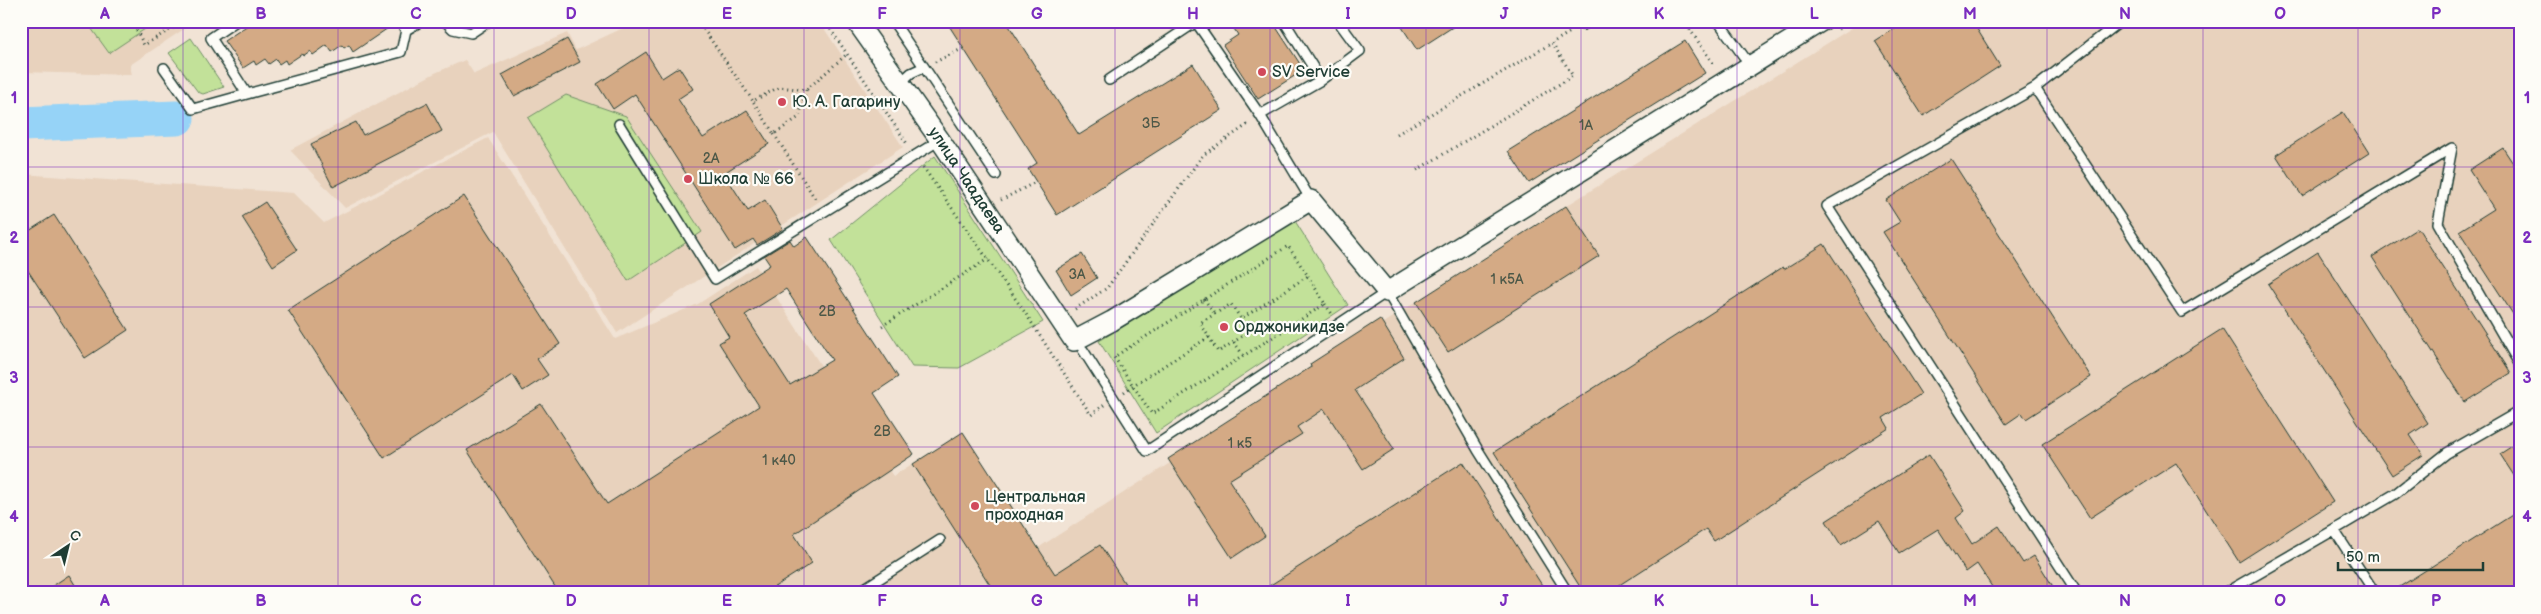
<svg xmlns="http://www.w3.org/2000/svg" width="2541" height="614" viewBox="0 0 2541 614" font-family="'Balsamiq Sans',sans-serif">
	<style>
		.built { fill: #e8d2bd }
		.green { fill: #c2e199; stroke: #708f66 }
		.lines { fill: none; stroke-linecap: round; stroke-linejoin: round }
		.river { stroke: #96d3f7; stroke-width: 35 }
		.building { fill: #d4aa85; stroke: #1f3d34; fill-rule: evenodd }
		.lane-casing { stroke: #1f3d34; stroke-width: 12 }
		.street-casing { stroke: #1f3d34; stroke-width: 22 }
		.path { stroke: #1f3d34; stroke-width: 3; stroke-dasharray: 1 4; stroke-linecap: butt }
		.lane { stroke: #fdfcf7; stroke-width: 9 }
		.street { stroke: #fdfcf7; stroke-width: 19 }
		.grid { fill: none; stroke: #7b2cbf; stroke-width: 1; stroke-opacity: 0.55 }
		.poi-dot { fill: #d1495b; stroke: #fdfcf7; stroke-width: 2 }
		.labels { text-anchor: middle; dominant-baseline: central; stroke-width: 4.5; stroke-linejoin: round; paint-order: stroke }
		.number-label { font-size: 14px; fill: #4c5848 }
		.poi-label { font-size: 16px; fill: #1f3d34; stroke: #fdfcf7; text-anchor: start }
		.street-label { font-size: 16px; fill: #1f3d34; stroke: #fdfcf7 }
		.neatline { fill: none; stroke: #7b2cbf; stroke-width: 2 }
		.grid-label { font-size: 16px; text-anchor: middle; font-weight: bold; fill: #7b2cbf }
	</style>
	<rect width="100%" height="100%" fill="#f1e3d5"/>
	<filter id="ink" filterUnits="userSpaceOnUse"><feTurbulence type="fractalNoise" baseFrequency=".02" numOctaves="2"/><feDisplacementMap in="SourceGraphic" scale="10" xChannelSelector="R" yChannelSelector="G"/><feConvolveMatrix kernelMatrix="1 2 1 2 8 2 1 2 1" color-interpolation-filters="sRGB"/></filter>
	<g filter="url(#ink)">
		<!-- built -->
		<path class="built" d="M 21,21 L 196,21 L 130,65 L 132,75 L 21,72 Z
			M 638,21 L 819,21 L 903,147 L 617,333 L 493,132 L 345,208 L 290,150 L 435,73 L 465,60 L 474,74 L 567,33 L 576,50 Z
			M 1863,21 L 2520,21 L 2520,593 L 21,593 L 21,174 L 294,193 L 324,223 L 488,138 L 615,339 L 698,304 L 756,266 L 893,476 L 963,432 L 1038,548 L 1170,463 L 1168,459 L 1311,367 L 1310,364 L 1379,319 L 1383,323 L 1566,206 Z"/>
		<!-- green -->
		<path class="green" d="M 86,21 L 157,21 L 109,53 Z
			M 191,38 L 224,87 L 203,94 L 198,92 L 169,53 Z
			M 566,95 L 626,116 L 702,232 L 628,281 L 528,118 Z
			M 935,156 L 1043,322 L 959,368 L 912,367 L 831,240 Z
			M 1295,221 L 1348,305 L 1156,433 L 1099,341 Z"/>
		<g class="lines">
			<!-- river -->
			<path class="river" d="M 21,124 L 177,118"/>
		</g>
		<!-- building -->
		<path class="building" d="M 254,21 L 393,21 L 394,24 L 353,52 L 349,45 L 344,48 L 342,45 L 332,52 L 327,45 L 313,55 L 310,51 L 303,56 L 302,54 L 287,64 L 285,60 L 279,64 L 276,59 L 269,64 L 265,59 L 256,65 L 254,61 L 243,68 L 224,41 Z
			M 946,21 L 1006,21 L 1079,135 L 1193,64 L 1222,110 L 1057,215 L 1028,169 L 1037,163 Z
			M 1229,21 L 1272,21 L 1304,70 L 1258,99 L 1223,45 L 1238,35 Z
			M 1398,21 L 1462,21 L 1417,50 Z
			M 1906,21 L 1972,21 L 2000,66 L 1923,116 L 1875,41 Z
			M 567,39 L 580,62 L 514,96 L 502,75 Z
			M 1685,41 L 1705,73 L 1529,183 L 1508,151 Z
			M 646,52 L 662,78 L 679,67 L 693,89 L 678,99 L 703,138 L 747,110 L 769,144 L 724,173 L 748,211 L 765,200 L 783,229 L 757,245 L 753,239 L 735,250 L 635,94 L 613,109 L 597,84 Z
			M 427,103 L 442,131 L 333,187 L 311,144 L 356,122 L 363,135 Z
			M 2343,112 L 2369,153 L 2302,196 L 2276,155 Z
			M 2503,148 L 2520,174 L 2520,325 L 2459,231 L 2494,209 L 2469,170 Z
			M 1951,159 L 2091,377 L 2026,419 L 2022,413 L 2006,424 L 1883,232 L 1900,222 L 1886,200 Z
			M 464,196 L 560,344 L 537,359 L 548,375 L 523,391 L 513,375 L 384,458 L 288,310 Z
			M 265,202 L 297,250 L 273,266 L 242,217 Z
			M 1566,206 L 1599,256 L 1448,352 L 1416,302 Z
			M 54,215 L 128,330 L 85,358 L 21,260 L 21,236 Z
			M 2418,228 L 2511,373 L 2465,402 L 2372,257 Z
			M 807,237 L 898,377 L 874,393 L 914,454 L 794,534 L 812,563 L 765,593 L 559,593 L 467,450 L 541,404 L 607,504 L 759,406 L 719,343 L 729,337 L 709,304 L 770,265 L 764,256 L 790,240 L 794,246 ZM 786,289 L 832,360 L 790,385 L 745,315 Z
			M 1824,244 L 1921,394 L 1883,418 L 1889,428 L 1714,541 L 1706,529 L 1607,593 L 1584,593 L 1494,452 L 1783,267 L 1784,269 Z
			M 2318,252 L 2428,423 L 2410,435 L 2423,455 L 2392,475 L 2268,284 Z
			M 1082,254 L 1097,278 L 1071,295 L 1056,270 Z
			M 1380,319 L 1404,358 L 1355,390 L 1394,449 L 1363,469 L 1324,409 L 1297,427 L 1302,434 L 1229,480 L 1265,536 L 1232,558 L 1168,459 L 1311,367 L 1310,364 Z
			M 2222,329 L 2333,502 L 2239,562 L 2176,463 L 2090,518 L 2042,444 Z
			M 963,432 L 1055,574 L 1100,545 L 1131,593 L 995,593 L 913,464 Z
			M 2520,441 L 2520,485 L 2500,454 Z
			M 1929,455 L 1965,511 L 1956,518 L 1972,544 L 1999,526 L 2023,563 L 2034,556 L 2057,593 L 1996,593 L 1977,564 L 1966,572 L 1938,529 L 1899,553 L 1879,521 L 1841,545 L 1826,521 Z
			M 1463,462 L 1547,593 L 1258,593 Z
			M 2520,510 L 2520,593 L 2390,593 Z
			M 69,575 L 80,593 L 42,593 Z"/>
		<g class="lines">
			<!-- lane casing -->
			<g class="lane-casing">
				<path id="lane" d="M 236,21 L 211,38 L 247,94 L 401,52 L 406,30 L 421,21
					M 399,21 L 406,30
					M 445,21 L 453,29 L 471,33 L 489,21
					M 893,21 L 924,67 L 911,73 L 900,83
					M 1284,21 L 1321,80
					M 1718,21 L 1750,65
					M 1583,25 L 1590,21
					M 924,67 L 996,175
					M 164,68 L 193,109 L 247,94
					M 1109,80 L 1196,22 L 1260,115
					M 2035,88 L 2182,312 L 2452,148 L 2438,223 L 2520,365
					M 619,124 L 715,279 L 940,140
					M 1311,200 L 1260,115 L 1321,80 L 1360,51 L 1338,21
					M 1083,350 L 1147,451 L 1387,292 L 1478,450 L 1568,593
					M 2334,530 L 2395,494 L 2447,453 L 2520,411
					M 857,593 L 940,540
					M 2077,593 L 1827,206 L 2035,88 L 2121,21
					M 2225,593 L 2334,530 L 2375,593"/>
			</g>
			<!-- street casing -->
			<g class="street-casing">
				<g id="street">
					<path id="s1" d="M 856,21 L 940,140 L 1074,341 L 1112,321 L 1311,200 L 1387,292 L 1822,21"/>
				</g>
			</g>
			<!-- path -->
			<path class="path" d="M 132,21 L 144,45 L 185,21
				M 698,21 L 753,101
				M 825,21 L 908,145
				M 1684,21 L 1715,66
				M 1838,29 L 1850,21
				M 935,62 L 964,48
				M 806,90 L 799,117 L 774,134 L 753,101 L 779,87 L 806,90 L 847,54
				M 774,134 L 816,200
				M 1397,134 L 1552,43
				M 923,167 L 1024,311 L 1091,415 L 1104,405
				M 1417,170 L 1573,76 L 1552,43 L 1572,31
				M 1001,200 L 1036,182
				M 1204,299 L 1215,314
				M 1325,304 L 1332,314
				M 1075,309 L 1107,288 L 1203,155 L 1250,123
				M 882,326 L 988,259
				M 1209,337 L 1218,352 L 1249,332 L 1241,319
				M 1234,342 L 1243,355
				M 1124,392 L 1132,386 L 1209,337 L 1200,323 L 1231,304 L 1241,319 L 1308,276 L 1288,246 L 1114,357 L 1152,414 L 1325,304 L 1308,276"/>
			<!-- lane -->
			<use href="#lane" class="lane"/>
			<!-- street -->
			<use href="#street" class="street"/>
		</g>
	</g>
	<!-- grid -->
	<path class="grid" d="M 183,21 L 183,593M 338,21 L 338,593M 494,21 L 494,593M 649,21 L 649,593M 804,21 L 804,593M 960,21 L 960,593M 1115,21 L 1115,593M 1270,21 L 1270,593M 1426,21 L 1426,593M 1581,21 L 1581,593M 1737,21 L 1737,593M 1892,21 L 1892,593M 2047,21 L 2047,593M 2203,21 L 2203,593M 2358,21 L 2358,593M 21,167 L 2520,167M 21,307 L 2520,307M 21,447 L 2520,447"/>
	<!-- markers -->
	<g class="poi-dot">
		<circle cx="1262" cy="72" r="5"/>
		<circle cx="782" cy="102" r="5"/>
		<circle cx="688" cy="179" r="5"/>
		<circle cx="1224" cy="327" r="5"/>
		<circle cx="975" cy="506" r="5"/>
	</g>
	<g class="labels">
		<!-- number labels -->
		<g class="number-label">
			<text x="1151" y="123">3Б</text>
			<text x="1586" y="125">1А</text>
			<text x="711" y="158">2А</text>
			<text x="1077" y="274">3А</text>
			<text x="1507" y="279">1 к5А</text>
			<text x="827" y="311">2В</text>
			<text x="882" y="431">2В</text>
			<text x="1240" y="443">1 к5</text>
			<text x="779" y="460">1 к40</text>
		</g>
		<!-- poi labels -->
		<g class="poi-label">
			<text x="1272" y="72">SV Service</text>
			<text x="792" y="102">Ю. А. Гагарину</text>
			<text x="698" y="179">Школа № 66</text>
			<text x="1234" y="327">Орджоникидзе</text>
			<text x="985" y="497">Центральная<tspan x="985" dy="18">проходная</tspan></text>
		</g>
		<!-- street labels -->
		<g class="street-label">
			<text stroke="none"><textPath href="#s1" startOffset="194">улица Чаадаева</textPath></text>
		</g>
	</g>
	<!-- margin -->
	<rect width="2541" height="614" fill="none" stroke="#fdfcf7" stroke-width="55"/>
	<!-- north arrow -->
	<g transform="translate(68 546) rotate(35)" stroke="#fdfcf7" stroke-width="4" paint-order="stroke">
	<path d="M0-4L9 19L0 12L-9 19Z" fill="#1f3d34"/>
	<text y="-8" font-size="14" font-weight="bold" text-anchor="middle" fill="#1f3d34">С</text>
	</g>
	<!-- scale -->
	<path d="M2338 562v8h145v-8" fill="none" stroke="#1f3d34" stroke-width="2.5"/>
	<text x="2346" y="562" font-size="15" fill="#1f3d34" stroke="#fdfcf7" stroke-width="4" paint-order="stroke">50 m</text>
	<rect x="28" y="28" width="2486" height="558" class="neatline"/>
	<g class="grid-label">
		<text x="105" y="19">A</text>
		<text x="261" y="19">B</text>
		<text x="416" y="19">C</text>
		<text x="571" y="19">D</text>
		<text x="727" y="19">E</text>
		<text x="882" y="19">F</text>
		<text x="1037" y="19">G</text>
		<text x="1193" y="19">H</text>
		<text x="1348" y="19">I</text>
		<text x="1504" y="19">J</text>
		<text x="1659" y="19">K</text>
		<text x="1814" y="19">L</text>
		<text x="1970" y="19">M</text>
		<text x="2125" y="19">N</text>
		<text x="2280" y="19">O</text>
		<text x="2436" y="19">P</text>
		<text x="14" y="103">1</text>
		<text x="2527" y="103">1</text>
		<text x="14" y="243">2</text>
		<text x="2527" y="243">2</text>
		<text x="14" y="383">3</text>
		<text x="2527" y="383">3</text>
		<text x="14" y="522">4</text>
		<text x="2527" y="522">4</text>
		<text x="105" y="606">A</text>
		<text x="261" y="606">B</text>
		<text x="416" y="606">C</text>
		<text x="571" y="606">D</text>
		<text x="727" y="606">E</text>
		<text x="882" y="606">F</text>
		<text x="1037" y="606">G</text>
		<text x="1193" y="606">H</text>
		<text x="1348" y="606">I</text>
		<text x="1504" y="606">J</text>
		<text x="1659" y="606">K</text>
		<text x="1814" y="606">L</text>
		<text x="1970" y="606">M</text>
		<text x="2125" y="606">N</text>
		<text x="2280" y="606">O</text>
		<text x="2436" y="606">P</text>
	</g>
</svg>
